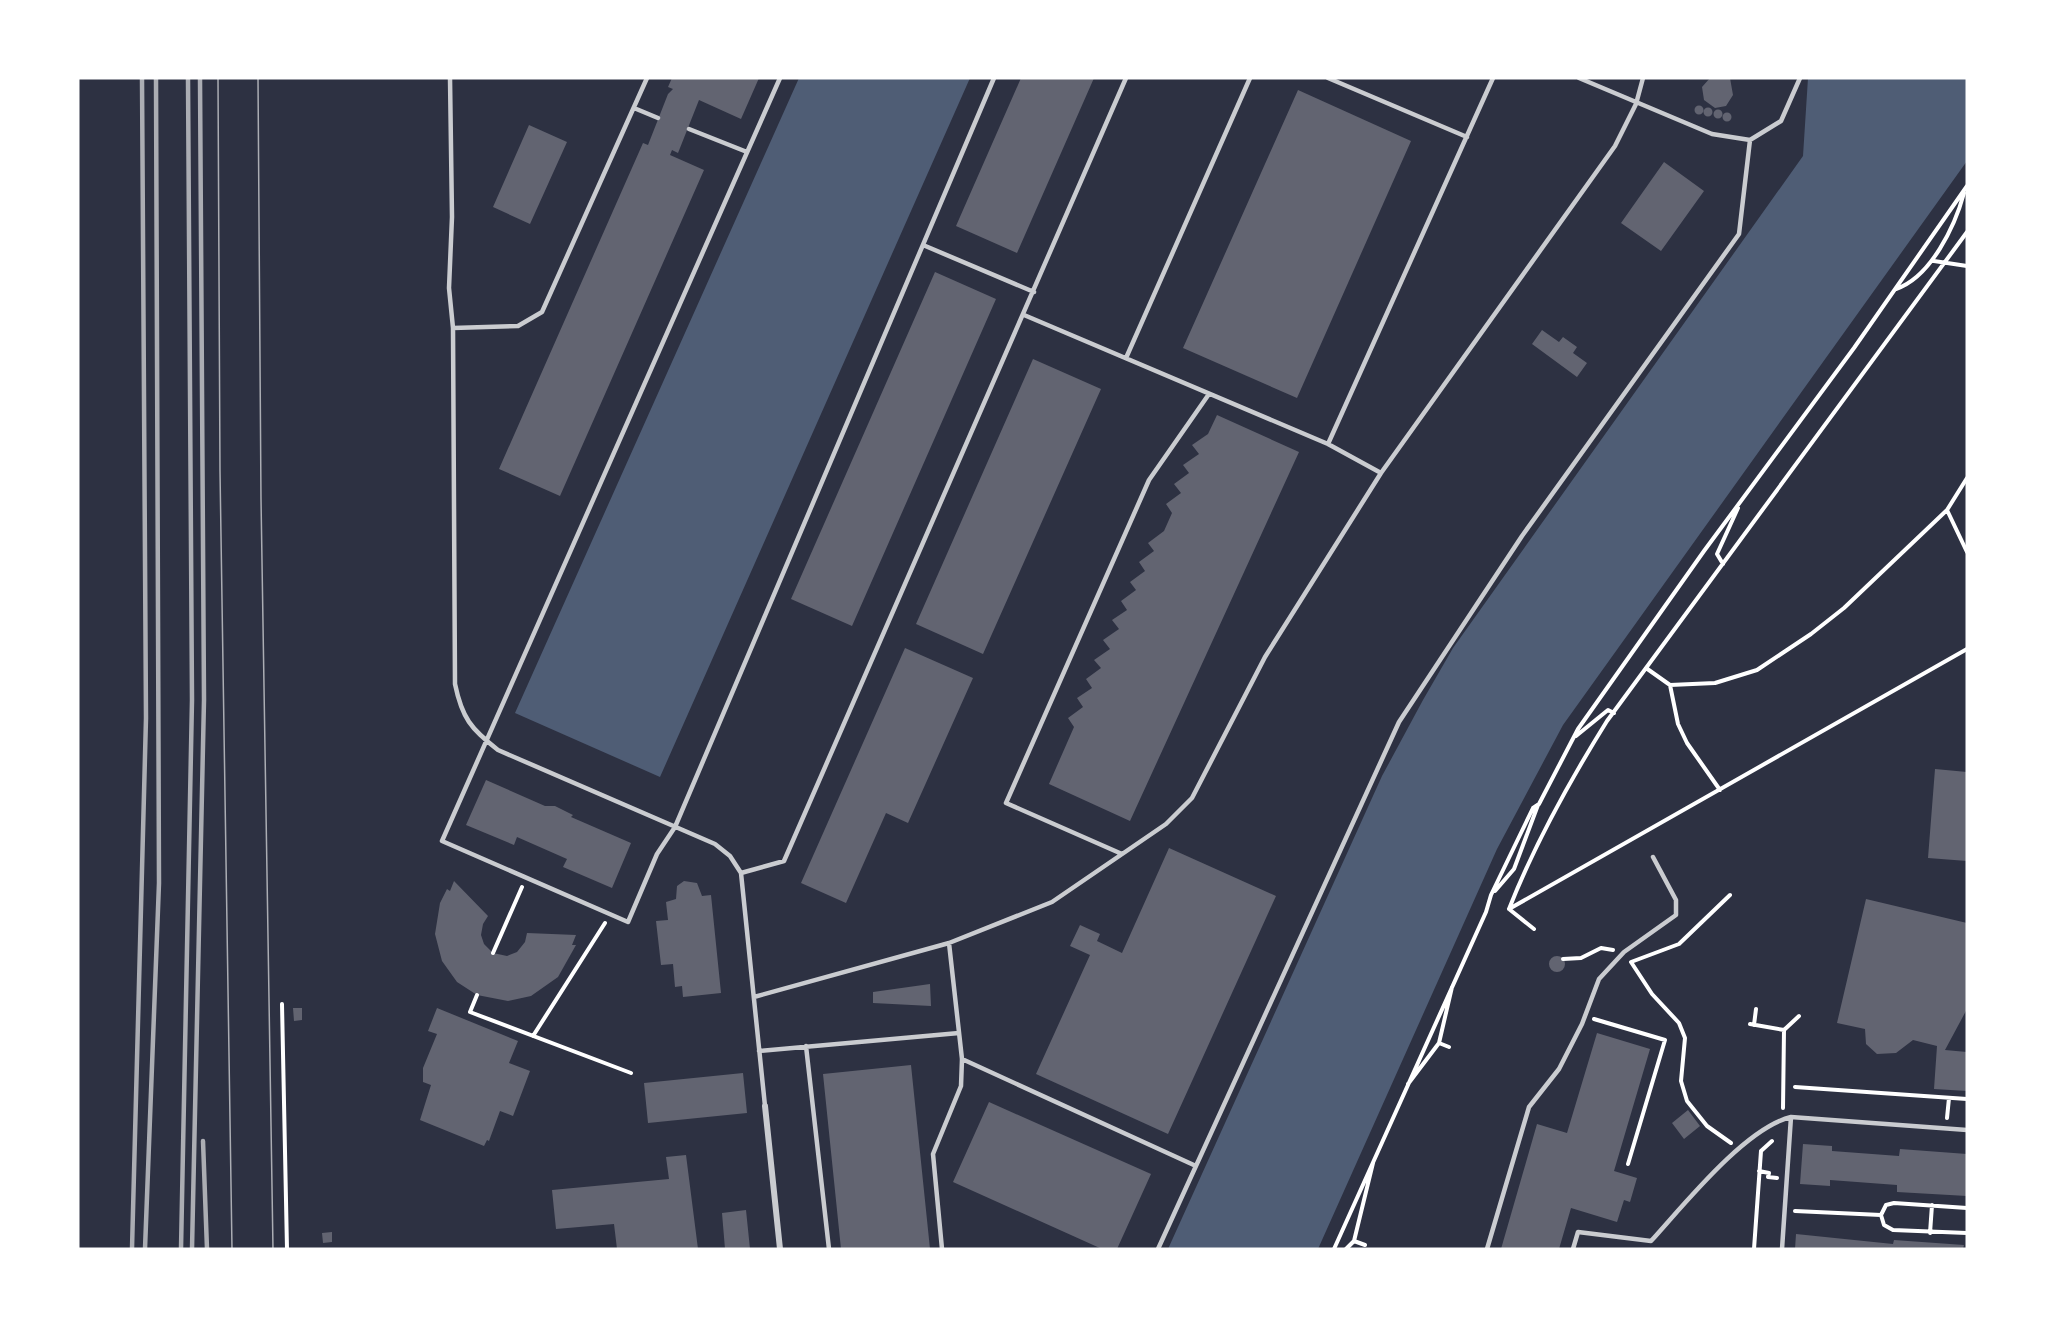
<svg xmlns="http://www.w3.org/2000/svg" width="2045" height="1327" viewBox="0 0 2045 1327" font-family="'Nunito Sans',sans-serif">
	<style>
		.water { fill: #4f5d75 }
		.building { fill: #626471 }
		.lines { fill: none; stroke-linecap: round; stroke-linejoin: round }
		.path { stroke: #fff; stroke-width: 4 }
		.service { stroke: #caccd0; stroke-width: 4.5 }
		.minor { stroke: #caccd0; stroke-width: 6 }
		.tram { stroke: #abadb3; stroke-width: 1.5 }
		.rail { stroke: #abadb3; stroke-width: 4.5 }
	</style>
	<rect width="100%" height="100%" fill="#2d3142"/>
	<!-- water -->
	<path class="water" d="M 799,78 L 970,78 L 660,777 L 515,713 Z
		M 1808,78 L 1967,78 L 1967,161 L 1563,725 L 1497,849 L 1318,1249 L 1168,1249 L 1382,776 L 1423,700 L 1453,648 L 1803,156 Z"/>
	<!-- building -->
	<path class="building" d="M 672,78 L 759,78 L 741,119 L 699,100 L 678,153 L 672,150 L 670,155 L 704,170 L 560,496 L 499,469 L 643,143 L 648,145 L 668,94 L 673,89 L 668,87 Z
		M 1021,78 L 1094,78 L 1017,253 L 956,226 Z
		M 1710,78 L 1730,78 L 1733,95 L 1726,106 L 1715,108 L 1704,100 L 1702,87 Z
		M 1298,90 L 1411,141 L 1297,398 L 1183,348 Z
		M1694.5 110a4.5 4.5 0 1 1 9 0a4.5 4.5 0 1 1-9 0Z
		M1703.5 112a4.5 4.5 0 1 1 9 0a4.5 4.5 0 1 1-9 0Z
		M1713.5 114a4.5 4.5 0 1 1 9 0a4.5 4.5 0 1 1-9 0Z
		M1722.5 117a4.5 4.5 0 1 1 9 0a4.5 4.5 0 1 1-9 0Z
		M 529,125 L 567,142 L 530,224 L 493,207 Z
		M 1664,162 L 1704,191 L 1661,251 L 1621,223 Z
		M 935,272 L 996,299 L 852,626 L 791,599 Z
		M 1542,330 L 1559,342 L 1563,337 L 1577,347 L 1573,353 L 1587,363 L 1577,377 L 1532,344 Z
		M 1033,359 L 1101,389 L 983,654 L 916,624 Z
		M 1217,415 L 1299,452 L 1130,821 L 1049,784 L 1074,727 L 1068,718 L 1083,707 L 1077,698 L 1092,688 L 1086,679 L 1101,668 L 1094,660 L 1110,649 L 1103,640 L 1119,629 L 1112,620 L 1127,610 L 1121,601 L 1136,590 L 1130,582 L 1145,571 L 1139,562 L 1154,551 L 1148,543 L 1164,531 L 1172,513 L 1166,504 L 1181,493 L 1174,484 L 1189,473 L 1183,465 L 1199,454 L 1192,445 L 1208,434 Z
		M 905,648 L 973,678 L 908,823 L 886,813 L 846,903 L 801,883 Z
		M 1935,769 L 1967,772 L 1967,861 L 1928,858 Z
		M 486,780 L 545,806 L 555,806 L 573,815 L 571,817 L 631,843 L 612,888 L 563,867 L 567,859 L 517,837 L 514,845 L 466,825 Z
		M 1169,848 L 1276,896 L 1168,1134 L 1036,1074 L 1090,955 L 1070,946 L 1080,925 L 1100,934 L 1097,941 L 1122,953 Z
		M 454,881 L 488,916 L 483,924 L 481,935 L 484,944 L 493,953 L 507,956 L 517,952 L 525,942 L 527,933 L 576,935 L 572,945 L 576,945 L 558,977 L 531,996 L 508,1001 L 477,995 L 457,982 L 442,961 L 435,934 L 440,903 L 447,889 L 450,891 Z
		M 684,881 L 697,883 L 702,896 L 711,895 L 721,993 L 683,997 L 682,986 L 675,987 L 673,964 L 661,965 L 656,921 L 668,920 L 666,902 L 676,899 L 677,886 Z
		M 1866,899 L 1967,923 L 1967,1009 L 1945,1050 L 1967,1052 L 1967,1091 L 1934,1089 L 1937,1046 L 1913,1040 L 1896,1053 L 1877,1054 L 1866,1044 L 1865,1029 L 1837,1023 Z
		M1549 964a8 8 0 1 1 16 0a8 8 0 1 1-16 0Z
		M 930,984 L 931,1006 L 873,1003 L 873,992 Z
		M 293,1008 L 302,1008 L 302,1020 L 294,1021 Z
		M 437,1008 L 518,1041 L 509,1063 L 530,1071 L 513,1116 L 500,1111 L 489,1141 L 487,1140 L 484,1146 L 420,1120 L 431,1085 L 423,1082 L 423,1068 L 437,1034 L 428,1031 Z
		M 1597,1033 L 1650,1049 L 1614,1171 L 1637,1178 L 1630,1202 L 1624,1200 L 1617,1222 L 1571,1208 L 1559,1249 L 1501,1249 L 1537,1124 L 1567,1133 Z
		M 911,1065 L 930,1249 L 841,1249 L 823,1074 Z
		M 743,1073 L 747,1113 L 648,1123 L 644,1083 Z
		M 989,1102 L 1151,1174 L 1117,1249 L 1102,1249 L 953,1182 Z
		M 1688,1110 L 1700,1126 L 1684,1139 L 1672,1123 Z
		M 1803,1144 L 1832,1146 L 1832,1151 L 1899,1156 L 1900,1149 L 1967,1154 L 1967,1196 L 1897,1192 L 1897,1185 L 1830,1180 L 1830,1186 L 1800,1184 Z
		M 686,1155 L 698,1249 L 617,1249 L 614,1224 L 556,1229 L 552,1190 L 669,1179 L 666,1157 Z
		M 746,1210 L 750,1249 L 725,1249 L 722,1213 Z
		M 332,1232 L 332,1242 L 323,1243 L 322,1233 Z
		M 1796,1234 L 1893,1244 L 1894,1240 L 1964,1245 L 1963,1249 L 1795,1249 Z"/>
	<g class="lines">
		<!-- path -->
		<path class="path" d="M 1934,261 L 1967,266
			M 1896,289 C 1931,277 1955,226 1964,193
			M 1947,510 L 1967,552
			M 1723,564 L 1717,554 L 1738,508
			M 1646,668 L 1670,685 L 1715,683 L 1757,670 L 1811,634 L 1844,608 L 1947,510 L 1967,478
			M 1670,685 L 1678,724 L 1687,743 L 1720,790
			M 1576,736 L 1608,710 L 1614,713
			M 1495,891 L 1514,869 L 1538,805
			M 1730,895 L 1679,944 L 1631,962 L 1652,994 L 1679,1023 L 1685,1038 L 1681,1081 L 1687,1101 L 1707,1126 L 1731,1143
			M 1509,909 C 1535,843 1569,782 1607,721 L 1967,232
			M 1509,909 L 1967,649
			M 1509,909 L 1534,929
			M 493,953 L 522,887
			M 1563,959 L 1581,958 L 1601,948 L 1613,950
			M 477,995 L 470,1012 L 631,1073
			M 282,1004 L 287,1249
			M 1594,1019 L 1665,1040 L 1628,1164
			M 1750,1024 L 1784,1030 L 1799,1016
			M 1754,1025 L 1756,1009
			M 533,1036 L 605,923
			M 1439,1043 L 1449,1047
			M 1408,1084 L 1439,1043 L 1452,987
			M 1795,1087 L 1967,1099
			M 1783,1108 L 1784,1030
			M 1947,1118 L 1949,1098
			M 1759,1171 L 1769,1173 L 1768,1177 L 1777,1178
			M 1967,1208 L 1894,1203 L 1886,1205 L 1881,1215 L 1884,1225 L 1893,1230 L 1967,1233
			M 1795,1211 L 1881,1215
			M 1930,1233 L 1932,1205
			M 1354,1241 L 1365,1245
			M 1334,1249 L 1486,912 L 1491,895 L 1533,808 L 1539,804 L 1578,729 L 1704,551 L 1854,348 L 1967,186
			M 1346,1249 L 1354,1241 L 1373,1163
			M 1754,1249 L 1761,1151 L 1772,1141"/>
		<!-- service -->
		<path class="service" d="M 450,78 L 452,217 L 449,288 L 453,328 L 455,684 C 462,718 471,729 498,750 L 715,844 L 730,856 L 741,873 L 765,1106
			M 780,78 L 442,841 L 628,922 L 657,854 L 675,827 L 994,78
			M 1328,78 L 1467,137
			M 1579,78 L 1712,134 L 1750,140 L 1781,121 L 1800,78
			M 634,108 L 658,118
			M 689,129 L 747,152
			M 923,245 L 1034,292
			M 1024,315 L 1328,444 L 1381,473
			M 453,328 L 518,326 L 542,312 L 647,78
			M 1126,358 L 1250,78
			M 1328,444 L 1493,78
			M 1122,854 L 1006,803 L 1149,480 L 1209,394
			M 741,873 L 784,861 L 1126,78
			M 754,997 L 949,943 L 1052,902 L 1166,824 L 1192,798 L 1265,657 L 1381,473 L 1615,146 L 1636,104 L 1643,78
			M 806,1046 L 829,1249
			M 759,1051 L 959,1033
			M 962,1059 L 1196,1166
			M 942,1249 L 933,1154 L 961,1086 L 962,1059 L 949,943
			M 1158,1249 L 1399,722 L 1522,536 L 1739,234 L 1750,140
			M 1487,1249 L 1529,1107 L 1559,1069 L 1582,1024 L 1599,979 L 1624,952 L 1676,915 L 1676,900 L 1653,857
			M 1573,1249 L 1578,1232 L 1651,1241 C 1683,1206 1745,1128 1791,1117 L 1967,1130
			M 1782,1249 L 1791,1117"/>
		<!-- minor -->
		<path class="minor" d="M 765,1106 L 780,1249"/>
		<!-- tram -->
		<path class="tram" d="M 218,78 L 220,471 L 232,1249
			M 258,78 L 261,499 L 273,1249"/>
		<!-- rail -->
		<path class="rail" d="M 203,1141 L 207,1249
			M 132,1249 L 146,718 L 142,78
			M 145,1249 L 159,883 L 156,78
			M 181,1249 L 192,700 L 188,78
			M 192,1249 L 204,700 L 200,78"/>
	</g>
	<!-- border -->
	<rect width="2045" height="1327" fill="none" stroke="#ffffff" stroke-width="159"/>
</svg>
